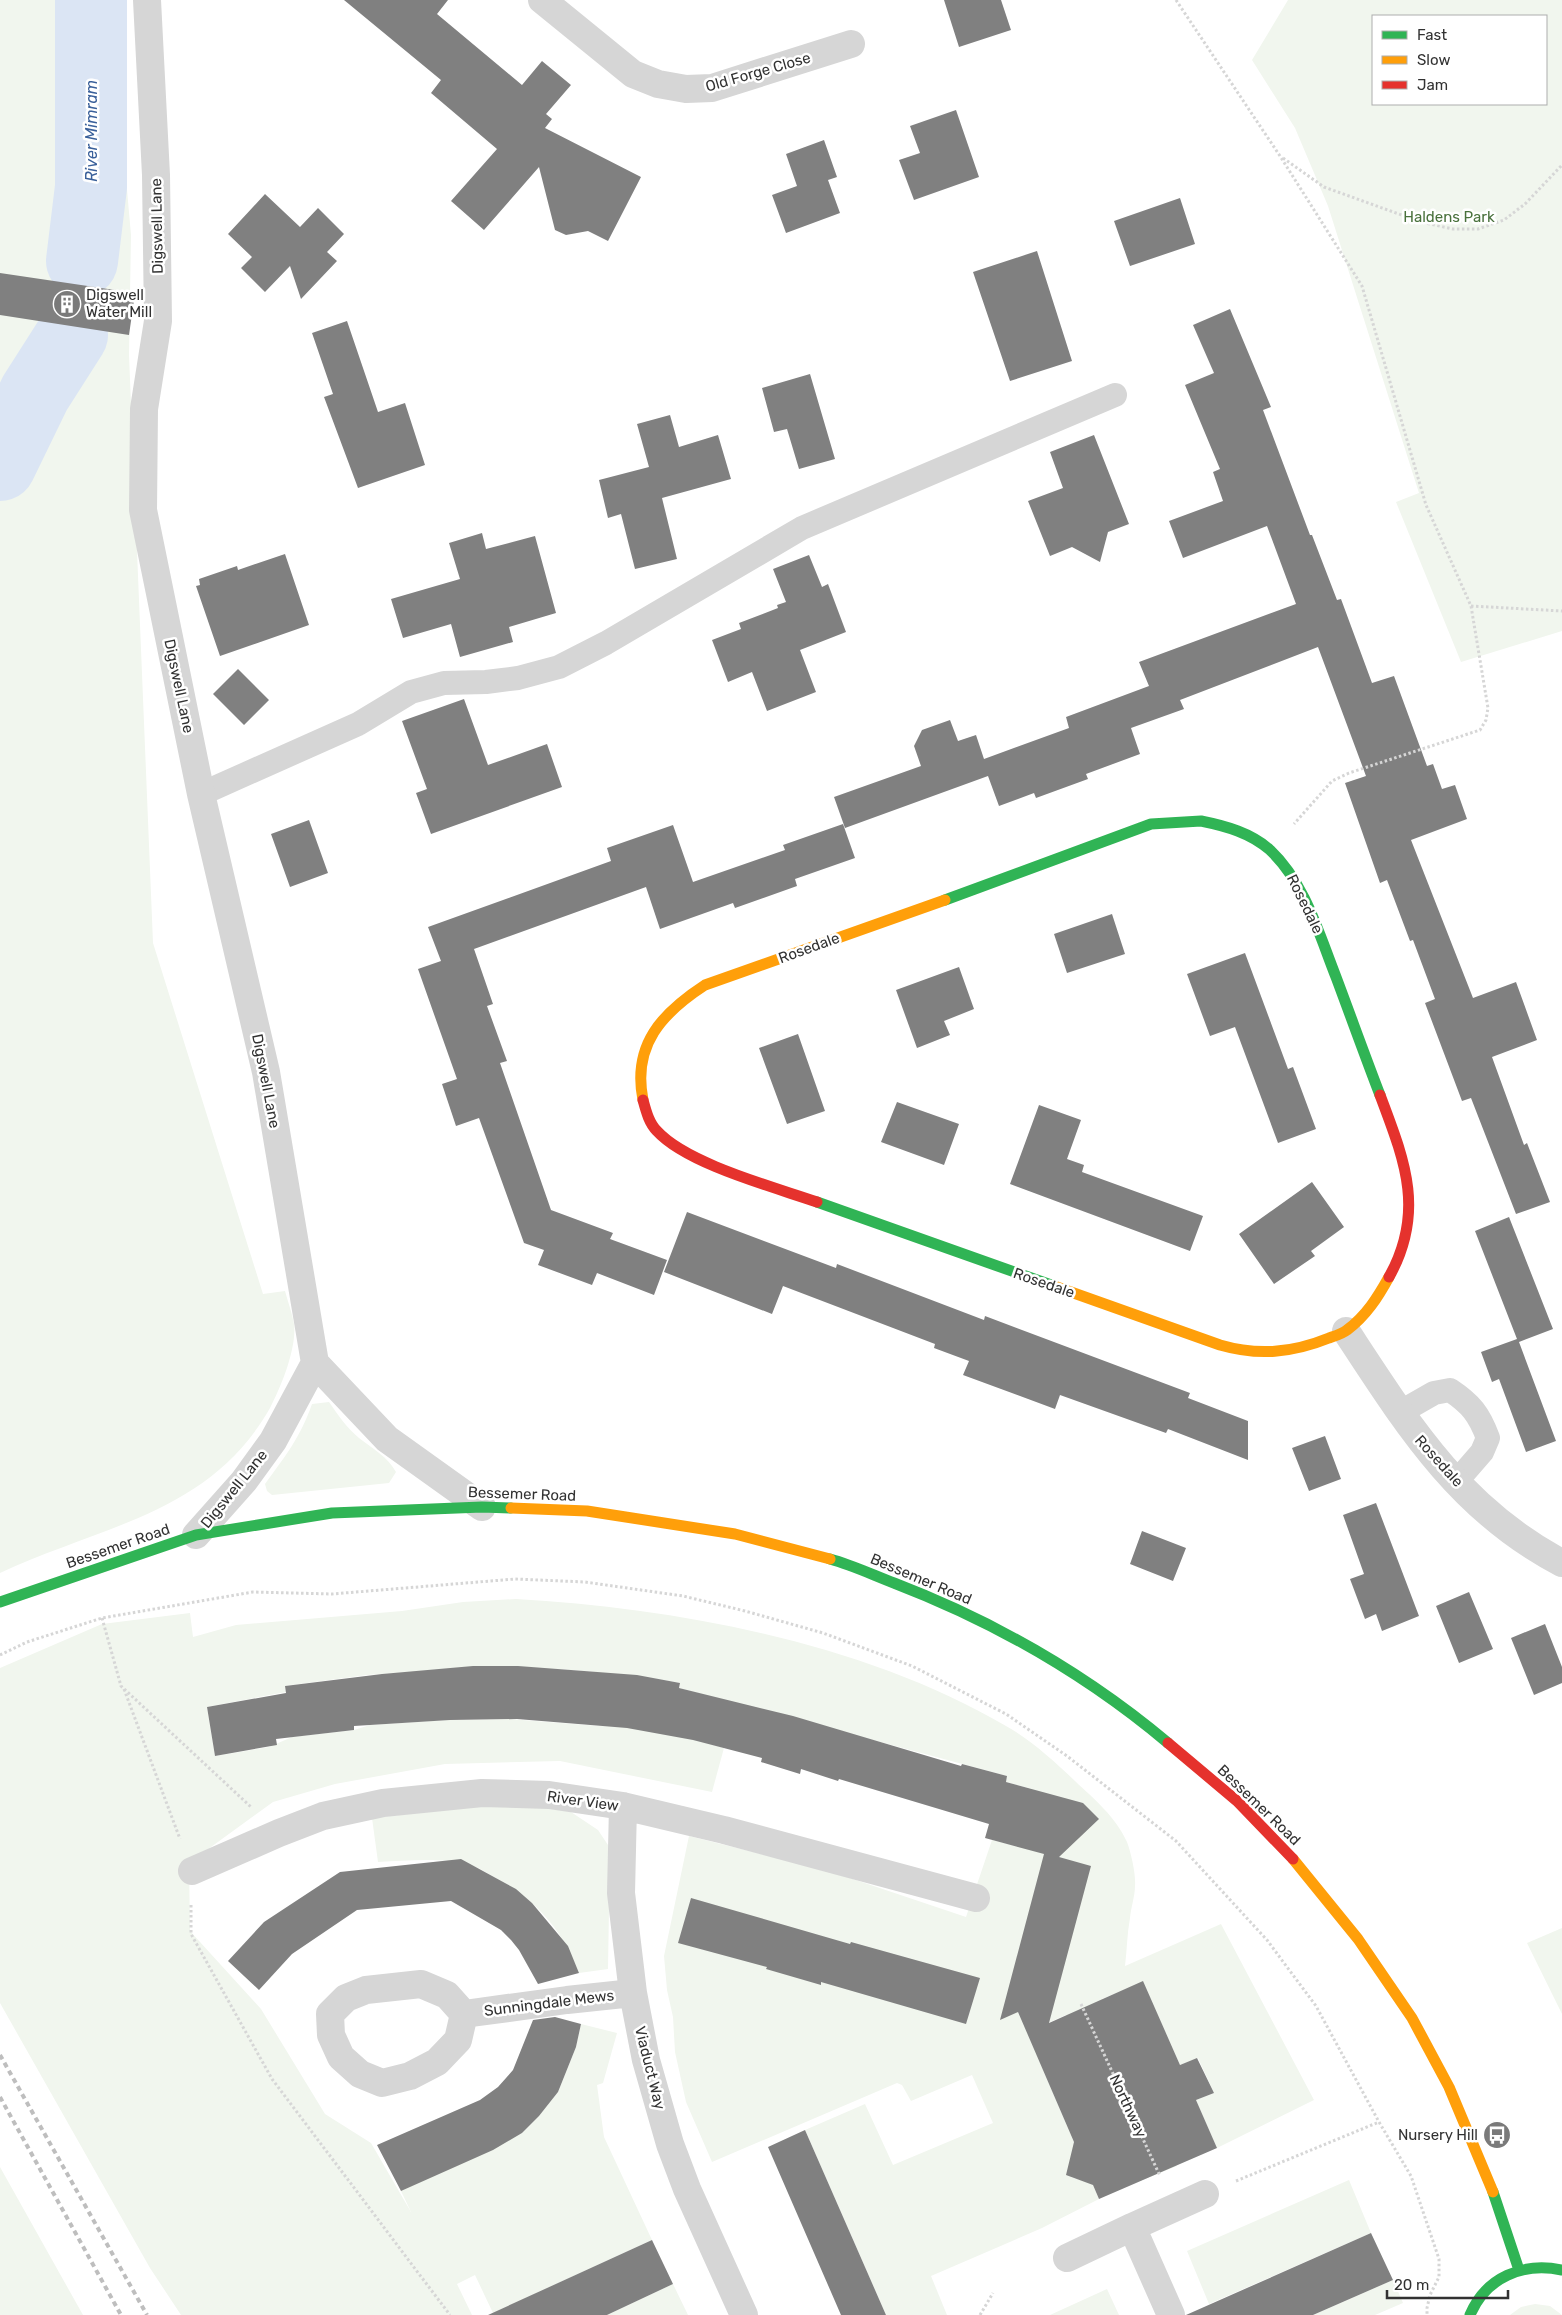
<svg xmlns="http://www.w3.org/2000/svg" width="1562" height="2315" viewBox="0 0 1562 2315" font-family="Rubik,sans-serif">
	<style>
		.green { fill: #f1f6ee; fill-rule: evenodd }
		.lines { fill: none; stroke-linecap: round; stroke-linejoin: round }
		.river { stroke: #dbe5f4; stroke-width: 72 }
		.building { fill: #808080 }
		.path { stroke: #d6d6d6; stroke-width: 3; stroke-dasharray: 2.5 2.5; stroke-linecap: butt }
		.lane { stroke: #d6d6d6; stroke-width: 24 }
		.street { stroke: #d6d6d6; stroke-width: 28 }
		.fast { stroke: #30b455; stroke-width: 11 }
		.slow { stroke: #ff9f0a; stroke-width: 11 }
		.jam { stroke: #e5322d; stroke-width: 11 }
		.rail { stroke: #bebebe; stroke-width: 4; stroke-dasharray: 5 4; stroke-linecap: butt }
		.labels { text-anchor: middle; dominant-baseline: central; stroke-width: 5; stroke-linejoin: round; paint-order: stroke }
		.street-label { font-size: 15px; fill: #323232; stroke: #fff }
		.park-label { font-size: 15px; fill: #49713c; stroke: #fff }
		.poi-label { font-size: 15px; fill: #323232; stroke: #fff; text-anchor: start }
		.water-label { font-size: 16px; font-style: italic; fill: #3a609a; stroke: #fff }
	</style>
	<rect width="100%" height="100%" fill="#fff"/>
	<!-- green -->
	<path class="green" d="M 0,0 L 122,0 L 119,99 L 131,235 L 129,355 L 153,943 L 263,1294 L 285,1291 C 288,1302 292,1313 294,1324 C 297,1348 281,1387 270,1408 C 210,1514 100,1526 0,1573 Z
		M 1288,0 L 1562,0 L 1562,631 L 1461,662 L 1396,502 L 1419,493 L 1328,206 L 1295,128 L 1252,60 ZM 1546,16 L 1546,104 L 1373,104 L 1373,16 Z
		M 329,1402 C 338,1415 347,1428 359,1438 C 372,1448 388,1457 396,1472 L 389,1483 L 272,1495 L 267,1491 L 265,1484 C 286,1455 300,1438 312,1404 Z
		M 516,1599 C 677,1608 865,1643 1006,1726 C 1031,1740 1054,1761 1075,1781 C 1094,1799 1116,1817 1127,1842 C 1131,1853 1136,1874 1135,1886 C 1135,1896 1131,1907 1130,1918 C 1127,1934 1127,1950 1125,1966 L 1221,1924 L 1314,2100 L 1217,2148 L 1196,2100 L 1214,2093 L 1198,2058 L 1180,2065 L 1143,1982 L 1102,1999 L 1177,2166 L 1140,2181 L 1066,2015 L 1027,2032 L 1080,2156 L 1071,2177 L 1080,2180 L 1089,2176 L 1099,2199 L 1042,2228 L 931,2276 L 947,2315 L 886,2315 L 805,2130 L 865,2104 L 893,2165 L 993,2123 L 972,2075 L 911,2101 L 902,2085 L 897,2083 L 712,2162 L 686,2102 L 675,2052 L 673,2017 L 667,1990 L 664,1956 L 689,1836 L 829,1871 L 966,1917 L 992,1840 L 1016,1846 L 1032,1789 L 1006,1782 L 1007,1776 L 679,1688 L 680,1683 L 640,1676 L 617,1678 L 595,1672 L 558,1669 L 532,1672 L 508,1666 L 367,1675 L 285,1686 L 286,1692 L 207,1707 L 215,1756 L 269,1747 L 292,1737 L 354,1730 L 370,1725 L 447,1720 L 509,1719 L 600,1726 L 608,1724 L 686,1737 L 724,1748 L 712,1792 L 560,1761 L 445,1764 L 335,1784 L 273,1802 L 189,1863 L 190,1931 L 261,2009 L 325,2114 L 371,2143 L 411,2212 L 401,2191 L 522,2133 L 539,2116 L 558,2092 L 576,2047 L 581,2024 L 617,2033 L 603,2083 L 597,2085 L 604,2137 L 652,2240 L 493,2313 L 475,2275 L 457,2284 L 472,2315 L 181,2315 L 150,2268 L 0,2003 L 0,1668 L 102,1624 L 190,1613 L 193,1637 L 236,1625 L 402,1611 L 463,1602 Z
		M 500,1804 L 568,1810 L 598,1830 L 610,1848 L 608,1969 L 579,1973 C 561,1928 537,1901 494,1877 C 487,1873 478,1867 470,1865 C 441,1857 408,1861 378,1862 L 372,1818 Z
		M 1562,1928 L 1562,2014 L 1527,1943 Z
		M 0,2167 L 83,2315 L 0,2315 Z
		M 1349,2180 L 1371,2233 L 1209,2304 L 1187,2251 Z
		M 1393,2280 L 1403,2303 L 1375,2315 L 1313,2315 Z
		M 673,2284 L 688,2315 L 607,2315 Z
		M 1107,2289 L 1119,2315 L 1050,2315 Z
		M 1535,2304 L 1550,2306 L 1562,2315 L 1510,2315 L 1521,2307 Z"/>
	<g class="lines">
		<!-- river -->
		<path class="river" d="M 82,261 L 91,187 L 91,0
			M 0,465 L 35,393 L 72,335"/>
	</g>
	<!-- building -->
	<path class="building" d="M 344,0 L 448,0 L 437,14 L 522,85 L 542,61 L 571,85 L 546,114 L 552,119 L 545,128 L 641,177 L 608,241 L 588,231 L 566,235 L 555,230 L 539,167 L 484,230 L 451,201 L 497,149 L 431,93 L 441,80 Z
		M 944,0 L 1001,0 L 1011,30 L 959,47 Z
		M 956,110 L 979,177 L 914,200 L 899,160 L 920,153 L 910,126 Z
		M 824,140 L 837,177 L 828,180 L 840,213 L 786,233 L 772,195 L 797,186 L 786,154 Z
		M 265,194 L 300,227 L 318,208 L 344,234 L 327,252 L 337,261 L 301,299 L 290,266 L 265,292 L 241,268 L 252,257 L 228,234 Z
		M 1180,198 L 1195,244 L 1130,266 L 1114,221 Z
		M 1037,251 L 1072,361 L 1010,381 L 973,272 Z
		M 0,273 L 135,293 L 129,335 L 0,315 Z
		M 1230,309 L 1271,407 L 1263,410 L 1310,535 L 1312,535 L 1337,600 L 1341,599 L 1372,683 L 1394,676 L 1427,766 L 1433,764 L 1442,789 L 1455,785 L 1467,819 L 1411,840 L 1473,998 L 1516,982 L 1537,1040 L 1492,1057 L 1524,1145 L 1527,1143 L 1550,1202 L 1516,1214 L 1471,1098 L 1462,1101 L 1425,1003 L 1435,999 L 1413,940 L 1410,941 L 1387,880 L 1380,883 L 1345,783 L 1366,776 L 1318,647 L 1180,700 L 1184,709 L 1131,728 L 1140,754 L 1086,774 L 1088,779 L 1036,798 L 1034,793 L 999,806 L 988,776 L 845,828 L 834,797 L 921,766 L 914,746 L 922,730 L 950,720 L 958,741 L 976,735 L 984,759 L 1069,728 L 1066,717 L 1149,686 L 1139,662 L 1296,604 L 1267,526 L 1183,558 L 1169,521 L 1223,501 L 1213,472 L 1220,469 L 1185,385 L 1214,373 L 1193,325 Z
		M 347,321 L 378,412 L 405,403 L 425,465 L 358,488 L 324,397 L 333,394 L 312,333 Z
		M 810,374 L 835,459 L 799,469 L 787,429 L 774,432 L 762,388 Z
		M 670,415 L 679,447 L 718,435 L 731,479 L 662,498 L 677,559 L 635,569 L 621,514 L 608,518 L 599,480 L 649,467 L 637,424 Z
		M 1094,435 L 1129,524 L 1108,532 L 1100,562 L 1072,547 L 1050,556 L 1028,501 L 1063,488 L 1050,452 Z
		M 482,533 L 486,549 L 535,536 L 556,613 L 509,627 L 513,642 L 460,657 L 451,624 L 403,638 L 391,599 L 460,579 L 449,543 Z
		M 285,554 L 309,625 L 220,656 L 196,586 L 200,585 L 199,579 L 237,566 L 238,570 Z
		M 809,555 L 822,587 L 828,584 L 846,632 L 800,650 L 816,692 L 767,711 L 752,672 L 728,682 L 712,640 L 741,629 L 739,623 L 778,608 L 777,605 L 786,602 L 773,569 Z
		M 238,669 L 269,700 L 244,725 L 213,694 Z
		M 464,699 L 488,765 L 547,744 L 562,787 L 431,834 L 416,793 L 427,789 L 402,721 Z
		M 309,820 L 328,873 L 290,887 L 271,834 Z
		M 843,824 L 855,858 L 795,879 L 797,886 L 735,908 L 733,903 L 660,929 L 646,887 L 474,949 L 493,1004 L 487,1006 L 507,1061 L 500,1063 L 551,1210 L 613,1233 L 610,1239 L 667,1260 L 654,1295 L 597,1273 L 592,1285 L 538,1265 L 544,1250 L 524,1243 L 479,1118 L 456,1126 L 442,1084 L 457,1079 L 418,969 L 441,961 L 428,927 L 611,861 L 607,848 L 673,825 L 693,882 L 785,850 L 783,845 Z
		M 1112,914 L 1125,954 L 1067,973 L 1054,934 Z
		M 1245,953 L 1288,1069 L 1293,1067 L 1316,1129 L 1278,1143 L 1235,1027 L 1210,1036 L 1187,974 Z
		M 959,967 L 974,1009 L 944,1021 L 950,1035 L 917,1048 L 896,990 Z
		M 798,1034 L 825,1111 L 787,1124 L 759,1048 Z
		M 897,1102 L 959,1124 L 944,1165 L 881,1142 Z
		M 1039,1105 L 1081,1120 L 1067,1159 L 1084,1165 L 1082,1172 L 1203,1216 L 1190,1251 L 1010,1184 Z
		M 1312,1182 L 1344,1227 L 1311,1251 L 1315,1256 L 1274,1284 L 1239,1234 Z
		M 687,1212 L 836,1268 L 837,1264 L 984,1320 L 985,1316 L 1190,1393 L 1188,1398 L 1248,1421 L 1248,1460 L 1168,1429 L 1166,1433 L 1060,1395 L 1055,1409 L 963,1375 L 969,1361 L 934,1348 L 935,1344 L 783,1286 L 772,1314 L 664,1272 Z
		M 1509,1217 L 1553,1329 L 1519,1342 L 1556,1441 L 1526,1452 L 1499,1379 L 1492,1382 L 1481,1352 L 1517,1339 L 1475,1231 Z
		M 1325,1436 L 1341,1479 L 1309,1491 L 1292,1448 Z
		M 1376,1503 L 1419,1616 L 1382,1631 L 1376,1614 L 1365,1619 L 1350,1579 L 1364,1574 L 1343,1515 Z
		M 1142,1531 L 1186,1548 L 1173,1581 L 1130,1564 Z
		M 1469,1592 L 1493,1649 L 1459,1663 L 1436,1606 Z
		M 1545,1624 L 1562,1667 L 1562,1683 L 1534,1695 L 1511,1638 Z
		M 473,1666 L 518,1666 L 637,1675 L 680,1683 L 679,1688 L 793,1716 L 961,1766 L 962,1764 L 1007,1776 L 1006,1782 L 1083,1803 L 1099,1819 L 1059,1857 L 1091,1866 L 1049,2023 L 1143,1981 L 1180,2065 L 1197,2058 L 1214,2093 L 1196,2100 L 1217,2148 L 1099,2199 L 1093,2185 L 1066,2175 L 1074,2142 L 1018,2012 L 1000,2020 L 1044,1854 L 985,1838 L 989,1824 L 839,1779 L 838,1781 L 801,1769 L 800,1774 L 761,1762 L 762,1758 L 693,1740 L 627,1728 L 517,1719 L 450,1720 L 354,1726 L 354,1730 L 276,1739 L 277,1745 L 215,1756 L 207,1707 L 286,1693 L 285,1686 L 382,1674 Z
		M 461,1859 L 516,1889 L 532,1903 L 568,1946 L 579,1973 L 538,1984 L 519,1950 L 511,1940 L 501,1930 L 451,1901 L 357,1910 L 292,1954 L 259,1990 L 228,1961 L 264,1922 L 340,1872 Z
		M 691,1898 L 850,1944 L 851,1942 L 980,1978 L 966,2024 L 821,1982 L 821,1985 L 766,1969 L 767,1967 L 678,1943 Z
		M 555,2017 L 581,2024 L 576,2047 L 558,2092 L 539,2116 L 522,2133 L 493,2150 L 401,2191 L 377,2145 L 480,2100 L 498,2087 L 513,2070 L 533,2020 Z
		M 805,2130 L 886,2315 L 841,2315 L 768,2147 Z
		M 1371,2233 L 1393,2280 L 1313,2315 L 1186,2315 Z
		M 652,2240 L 673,2284 L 607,2315 L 488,2315 Z"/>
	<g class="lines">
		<!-- path -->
		<path class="path" d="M 1176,0 L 1280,156 L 1362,286 L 1426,505 L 1471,606 L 1488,708 L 1486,720 L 1480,730 L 1349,773 L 1332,781 L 1294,824
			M 1283,158 L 1324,187 L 1421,222 L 1453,229 L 1478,229 L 1504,220 L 1525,204 L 1562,165
			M 1471,606 L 1562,611
			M 102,1618 L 121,1686 L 251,1807
			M 0,1655 L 27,1642 L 102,1618 L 253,1592 L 332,1594 L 515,1579 L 585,1582 L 683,1596 L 745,1611 L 823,1633 L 912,1666 L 1006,1714 L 1067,1756 L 1176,1841 L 1267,1940 L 1316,2006 L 1379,2122 L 1411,2176 L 1439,2259 L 1439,2277 L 1430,2295 L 1427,2308 L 1427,2315
			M 124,1689 L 180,1839
			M 191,1905 L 191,1934 L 272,2079 L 450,2315
			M 1081,2004 L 1160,2176
			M 1236,2181 L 1379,2122
			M 980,2315 L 993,2293"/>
		<!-- lane -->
		<path class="lane" d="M 201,794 L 358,724 L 411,692 L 444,683 L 486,682 L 518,678 L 559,667 L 606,643 L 802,528 L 1115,395
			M 1399,1413 L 1434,1393 L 1450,1390 C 1471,1404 1479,1414 1488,1438 L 1482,1452 L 1456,1482"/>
		<!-- street -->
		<path class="street" d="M 147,0 L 156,175 L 158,321 L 144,409 L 143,510 L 201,794 L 266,1072 L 315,1363 L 387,1439 L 482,1507
			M 542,0 L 633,74 L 658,84 L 686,89 L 712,88 L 851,44
			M 1346,1331 C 1407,1424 1460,1510 1562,1563
			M 196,1535 L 244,1481 L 273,1441 L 315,1363
			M 623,1806 L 621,1893 L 633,1993 L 646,2060 L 670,2144 L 687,2189 L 744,2315
			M 192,1871 L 279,1833 L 323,1816 L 383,1803 L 482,1793 L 549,1795 L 623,1806 L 724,1830 L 976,1898
			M 421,1984 L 447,1995 L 464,2014 L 458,2040 L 437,2062 L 410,2076 L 382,2083 L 360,2074 L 341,2057 L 331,2035 L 330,2014 L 346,1998 L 366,1990 Z
			M 464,2014 L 567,2000 L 633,1993
			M 1132,2227 L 1205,2194
			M 1067,2258 L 1132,2227 L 1171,2315"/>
		<!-- fast -->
		<path class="fast" d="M 1201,821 C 1226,826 1251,833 1270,850 C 1305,883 1319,934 1336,977 C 1351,1017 1365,1056 1380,1095
			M 945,900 L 1151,824 L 1201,821
			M 817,1202 L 1054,1286
			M 830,1559 C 852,1565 873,1575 894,1583 C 993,1621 1087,1675 1168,1743
			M 0,1602 L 196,1535 L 332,1513 L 482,1507 L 511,1508
			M 1493,2192 L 1519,2270
			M 1470,2315 C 1486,2277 1523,2262 1562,2270"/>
		<!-- slow -->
		<path class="slow" d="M 643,1100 C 632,1045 662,1013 705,985 L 945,900
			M 1054,1286 L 1220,1345 C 1258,1356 1292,1353 1329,1338 C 1335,1336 1342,1334 1347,1330 C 1366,1316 1378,1297 1389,1277
			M 511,1508 L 587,1511 L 735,1534 L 830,1559
			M 1293,1859 L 1358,1939 L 1412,2018 L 1449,2087 L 1493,2192"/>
		<!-- jam -->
		<path class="jam" d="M 1380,1095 C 1404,1159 1426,1211 1389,1277
			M 643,1100 C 646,1111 649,1123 657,1131 C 687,1164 774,1187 817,1202
			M 1168,1743 L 1237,1801 L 1293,1859"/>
		<!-- rail -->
		<path class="rail" d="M 0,2055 L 147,2315
			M 0,2097 L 121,2315"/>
	</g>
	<!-- icons -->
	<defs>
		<g id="building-disc" transform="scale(1.4375)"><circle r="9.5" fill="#7a7a7a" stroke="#fff"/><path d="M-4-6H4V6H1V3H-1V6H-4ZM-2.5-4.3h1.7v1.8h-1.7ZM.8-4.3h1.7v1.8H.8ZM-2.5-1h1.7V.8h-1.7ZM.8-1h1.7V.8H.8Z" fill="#fff"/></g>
		<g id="bus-disc" transform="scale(1.4375)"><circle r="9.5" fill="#7a7a7a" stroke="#fff"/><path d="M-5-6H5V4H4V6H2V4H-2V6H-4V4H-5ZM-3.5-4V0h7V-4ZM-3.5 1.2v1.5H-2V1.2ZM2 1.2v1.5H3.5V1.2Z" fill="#fff"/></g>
	</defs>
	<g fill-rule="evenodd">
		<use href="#building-disc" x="67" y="304"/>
		<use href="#bus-disc" x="1497" y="2135"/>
	</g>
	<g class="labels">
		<!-- street labels -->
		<g class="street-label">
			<text transform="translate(758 72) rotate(-16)">Old Forge Close</text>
			<text transform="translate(157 226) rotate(-91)">Digswell Lane</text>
			<text transform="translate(179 686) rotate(78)">Digswell Lane</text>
			<text transform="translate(1305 904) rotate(64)">Rosedale</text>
			<text transform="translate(809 948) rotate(-20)">Rosedale</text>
			<text transform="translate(266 1081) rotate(79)">Digswell Lane</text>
			<text transform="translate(1044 1283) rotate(19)">Rosedale</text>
			<text transform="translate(1439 1461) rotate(48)">Rosedale</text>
			<text transform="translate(234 1489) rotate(-51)">Digswell Lane</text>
			<text transform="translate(522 1494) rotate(2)">Bessemer Road</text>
			<text transform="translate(118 1546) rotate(-19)">Bessemer Road</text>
			<text transform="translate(921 1579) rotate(23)">Bessemer Road</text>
			<text transform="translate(583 1801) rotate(8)">River View</text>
			<text transform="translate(1259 1805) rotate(44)">Bessemer Road</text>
			<text transform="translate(549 2003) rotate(-7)">Sunningdale Mews</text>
			<text transform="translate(650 2068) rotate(76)">Viaduct Way</text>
			<text transform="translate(1128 2106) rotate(65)">Northway</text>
		</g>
		<!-- park labels -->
		<g class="park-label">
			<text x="1449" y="217">Haldens Park</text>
		</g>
		<!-- poi labels -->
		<g class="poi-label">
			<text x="86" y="295">Digswell<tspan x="86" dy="17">Water Mill</tspan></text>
			<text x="1478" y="2135" text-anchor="end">Nursery Hill</text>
		</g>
		<!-- water labels -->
		<g class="water-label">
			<text transform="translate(91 131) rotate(-90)">River Mimram</text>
		</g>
	</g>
	<!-- legend -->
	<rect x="1372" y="15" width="175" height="90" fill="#ffffff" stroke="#adadad"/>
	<rect x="1382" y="31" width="25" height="8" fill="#30b455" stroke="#adadad"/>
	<text x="1417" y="40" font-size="15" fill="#323232">Fast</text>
	<rect x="1382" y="56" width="25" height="8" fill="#ff9f0a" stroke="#adadad"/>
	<text x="1417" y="65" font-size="15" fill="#323232">Slow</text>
	<rect x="1382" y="81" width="25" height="8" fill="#e5322d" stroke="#adadad"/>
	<text x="1417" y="90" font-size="15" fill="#323232">Jam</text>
	<!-- scale -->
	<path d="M1387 2290v8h121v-8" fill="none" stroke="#323232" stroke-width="2.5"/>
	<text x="1394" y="2290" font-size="15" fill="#323232" stroke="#ffffff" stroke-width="4" paint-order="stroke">20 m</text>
</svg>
